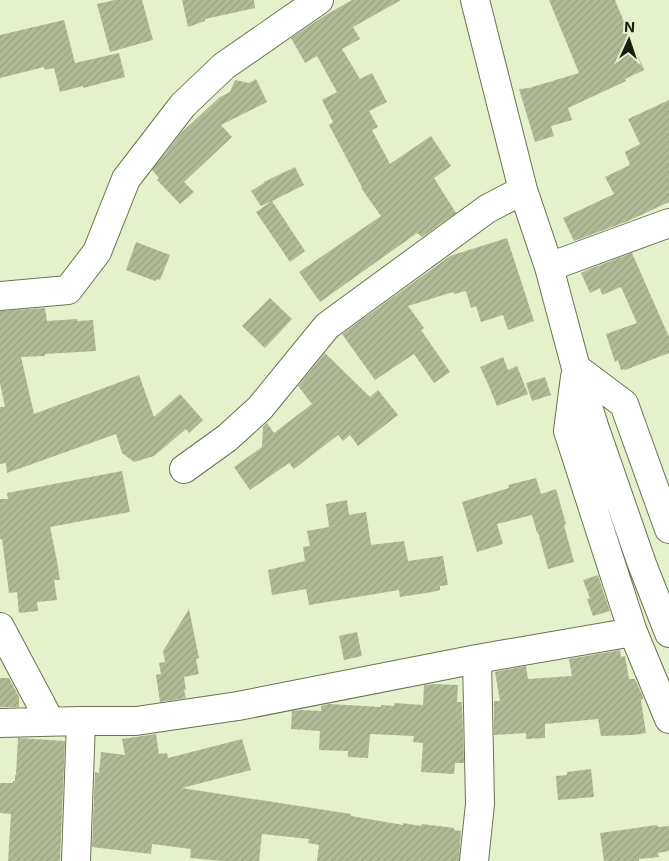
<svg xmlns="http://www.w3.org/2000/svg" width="669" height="861" viewBox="0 0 669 861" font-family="Inter,sans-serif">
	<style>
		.building { fill: url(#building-hatch) }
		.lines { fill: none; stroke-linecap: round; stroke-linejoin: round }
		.minor-casing { stroke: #6a7452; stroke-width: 30 }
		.minor { stroke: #fff; stroke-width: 28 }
	</style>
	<defs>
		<pattern id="building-hatch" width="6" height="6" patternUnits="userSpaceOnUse" patternTransform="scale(1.25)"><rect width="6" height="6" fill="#b1bc97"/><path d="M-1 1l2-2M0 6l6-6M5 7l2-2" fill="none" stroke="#98a181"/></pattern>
	</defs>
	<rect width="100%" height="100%" fill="#e5f1ca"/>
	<!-- building -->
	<path class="building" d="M 115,0 L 142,0 L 153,40 L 110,52 L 97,4 Z
		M 182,0 L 254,0 L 255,8 L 205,19 L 205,21 L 188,27 Z
		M 352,0 L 401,0 L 353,27 L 360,39 L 342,49 L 360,79 L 372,73 L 387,102 L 369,111 L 378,127 L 372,130 L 390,164 L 431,136 L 451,166 L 434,178 L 456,213 L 422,237 L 417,233 L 320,302 L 299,272 L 381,216 L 361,188 L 362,187 L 329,125 L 333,122 L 322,100 L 337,92 L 317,56 L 305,63 L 291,38 L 324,16 Z
		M 549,0 L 615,0 L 644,70 L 625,79 L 626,81 L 568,108 L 572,120 L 551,126 L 554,136 L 535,142 L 519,89 L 529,88 L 579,73 Z
		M 64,20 L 75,63 L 119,53 L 125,77 L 83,88 L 83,86 L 60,92 L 54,68 L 45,70 L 44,67 L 0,78 L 0,35 Z
		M 256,79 L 267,102 L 221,125 L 232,137 L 184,182 L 194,192 L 180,204 L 157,180 L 159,178 L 152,170 L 182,132 L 220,97 L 230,92 L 235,80 L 249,83 Z
		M 669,100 L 669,202 L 628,221 L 574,241 L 563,218 L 614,194 L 605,177 L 630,165 L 625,152 L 640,144 L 628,119 Z
		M 295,167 L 304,185 L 272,201 L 305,251 L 290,262 L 256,212 L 272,201 L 261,206 L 251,191 L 264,183 L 264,182 Z
		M 507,238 L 534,321 L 508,330 L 503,315 L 481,322 L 476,306 L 471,308 L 466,291 L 454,294 L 453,292 L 408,306 L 424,328 L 421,330 L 450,372 L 434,383 L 414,354 L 375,380 L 342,334 L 450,256 Z
		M 136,242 L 170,255 L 160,280 L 157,279 L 155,281 L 126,270 Z
		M 632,253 L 669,337 L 669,353 L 625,370 L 624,369 L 621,370 L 618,360 L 615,362 L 606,334 L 637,323 L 621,287 L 602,295 L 600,288 L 590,293 L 581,273 L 587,270 Z
		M 270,298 L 292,319 L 265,348 L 242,326 Z
		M 45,308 L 47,321 L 77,319 L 77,321 L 93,320 L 96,351 L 45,354 L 45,356 L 21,357 L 34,414 L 139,375 L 154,417 L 180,394 L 203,420 L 189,433 L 186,429 L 154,456 L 134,462 L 122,453 L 116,434 L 7,473 L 6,463 L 0,464 L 0,407 L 5,407 L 0,383 L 0,311 Z
		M 325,353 L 370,397 L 378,390 L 398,415 L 358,446 L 350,435 L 343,441 L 338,435 L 294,469 L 289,463 L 250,490 L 234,467 L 262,447 L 263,427 L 267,423 L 274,433 L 312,404 L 298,386 Z
		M 503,357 L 508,370 L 517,366 L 528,394 L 497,406 L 488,384 L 480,367 Z
		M 545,377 L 551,395 L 532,401 L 526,383 Z
		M 122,471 L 130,512 L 50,527 L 57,561 L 60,580 L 54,580 L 57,600 L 37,602 L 38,611 L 19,613 L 17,592 L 9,593 L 2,539 L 0,539 L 0,499 L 8,499 L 7,493 Z
		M 536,478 L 541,494 L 556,489 L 566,524 L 564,525 L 574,562 L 548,569 L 538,532 L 537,533 L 532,515 L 497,524 L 503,544 L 477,552 L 462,502 L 509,488 L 508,485 Z
		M 347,500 L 349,515 L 366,512 L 371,545 L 404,541 L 408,561 L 443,556 L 448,585 L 440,586 L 440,590 L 432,592 L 400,597 L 399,590 L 309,605 L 306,589 L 272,595 L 268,570 L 305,561 L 303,547 L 310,546 L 307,531 L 329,527 L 326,504 Z
		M 598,575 L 604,594 L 598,596 L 604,594 L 610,611 L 593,616 L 587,599 L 590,598 L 583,580 Z
		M 189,609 L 199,658 L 196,659 L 199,674 L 184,677 L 186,690 L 184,690 L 186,698 L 160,702 L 156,675 L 161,674 L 159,663 L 165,662 L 163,651 Z
		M 357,632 L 362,656 L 344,660 L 339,636 Z
		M 620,650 L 621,657 L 625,656 L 629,679 L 635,679 L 643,697 L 643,699 L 641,700 L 646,733 L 633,735 L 601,736 L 598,719 L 545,724 L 545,738 L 526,739 L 526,733 L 494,735 L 494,701 L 500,701 L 495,672 L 526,666 L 528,679 L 572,676 L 569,659 Z
		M 0,678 L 9,678 L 19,697 L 19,707 L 0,707 Z
		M 433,684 L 458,685 L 457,702 L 462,702 L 464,763 L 455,763 L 454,774 L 421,772 L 423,743 L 413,742 L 414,736 L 370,734 L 368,758 L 348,757 L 348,751 L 319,750 L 320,731 L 291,729 L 292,711 L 301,710 L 321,711 L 321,706 L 329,704 L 381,707 L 381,705 L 394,706 L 394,703 L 423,705 L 424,685 Z
		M 156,734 L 159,754 L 167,753 L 168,758 L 242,739 L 251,770 L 182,788 L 351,814 L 351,816 L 403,825 L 403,823 L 421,826 L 422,824 L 454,828 L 454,830 L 461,831 L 459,861 L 317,861 L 319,845 L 308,843 L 309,839 L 262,834 L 259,861 L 223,861 L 190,858 L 191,849 L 152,844 L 151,854 L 92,847 L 95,772 L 99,773 L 101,752 L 125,755 L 122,739 Z
		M 18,738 L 65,741 L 60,861 L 8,861 L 11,814 L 0,813 L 0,783 L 13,783 L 13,781 L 15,781 L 15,775 L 16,775 Z
		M 591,769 L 594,797 L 558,800 L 556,776 L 567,775 L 567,772 Z
		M 657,825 L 658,827 L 669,826 L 669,851 L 658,853 L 659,857 L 639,859 L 639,861 L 604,861 L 600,833 Z"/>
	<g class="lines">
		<!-- minor casing -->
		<g class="minor-casing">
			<path id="minor" d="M 475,0 L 523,190 L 549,267 L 576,368 L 594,426 L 642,564 L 669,633
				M 549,267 L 669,223
				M 0,296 L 68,290 L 97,252 L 126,179 L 183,105 L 224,66 L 319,0
				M 576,368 L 624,404 L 669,529
				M 575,377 L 568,431 L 633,632 L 669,719
				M 184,469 L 227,438 L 260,408 L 327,326 L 487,209 L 523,190
				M 0,627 L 50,721
				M 0,723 L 81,721 L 136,721 L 238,706 L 477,659 L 633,632
				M 76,861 L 81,721
				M 474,861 L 480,804 L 477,659"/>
		</g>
		<!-- minor -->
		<use href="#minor" class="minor"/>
	</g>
	<!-- north arrow -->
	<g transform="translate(629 40) rotate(3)" stroke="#e5f1ca" stroke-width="4" paint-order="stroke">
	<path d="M0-4L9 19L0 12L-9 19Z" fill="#1a1e10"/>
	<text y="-8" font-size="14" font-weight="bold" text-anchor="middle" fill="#1a1e10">N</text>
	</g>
</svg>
